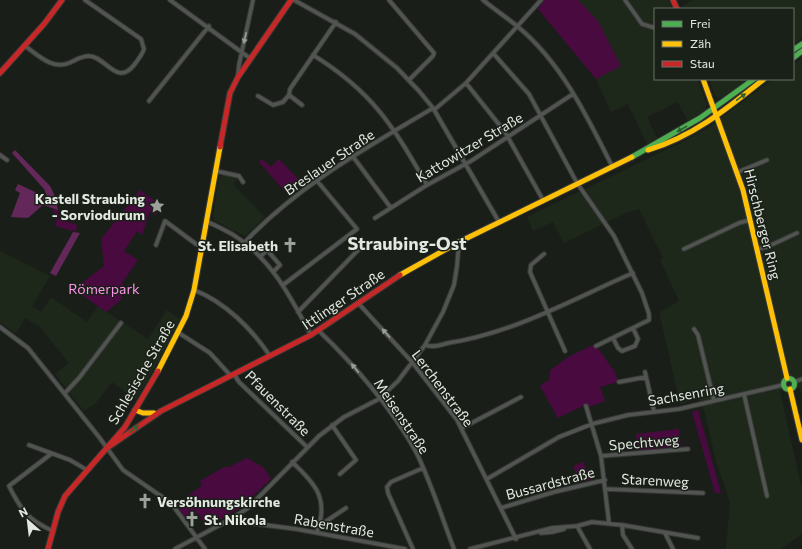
<svg xmlns="http://www.w3.org/2000/svg" width="802" height="549" viewBox="0 0 802 549" font-family="Commissioner,sans-serif">
	<style>
		.built { fill: #1d281b }
		.green { fill: #490a40 }
		.forest { fill: #64275a }
		.lines { fill: none; stroke-linecap: round; stroke-linejoin: round }
		.street-casing { stroke: #373936; stroke-width: 5.5 }
		.fast-casing { stroke: #373936; stroke-width: 7 }
		.slow-casing { stroke: #373936; stroke-width: 7 }
		.jam-casing { stroke: #373936; stroke-width: 7 }
		.street { stroke: #525452; stroke-width: 3.5 }
		.fast { stroke: #4caf50; stroke-width: 5 }
		.slow { stroke: #ffc107; stroke-width: 5 }
		.jam { stroke: #c62828; stroke-width: 5 }
		.oneway { fill: #9a9e9a }
		.oneway2 { fill: #306031 }
		.labels { text-anchor: middle; dominant-baseline: central; stroke-width: 3; stroke-linejoin: round; paint-order: stroke }
		.street-label { font-size: 14px; fill: #e3e8e1; stroke: #192017 }
		.poi-label { font-size: 14px; font-weight: bold; fill: #e3e8e1; stroke: #192017; text-anchor: end }
		.park-label { font-size: 14px; fill: #fb95e7; stroke: #192017 }
		.district-label { font-size: 18px; font-weight: bold; fill: #e3e8e1; stroke: #192017 }
	</style>
	<rect width="100%" height="100%" fill="#1a1e19"/>
	<!-- built -->
	<path class="built" d="M 578,0 L 668,0 L 672,9 L 655,9 L 655,79 L 697,79 L 707,105 L 704,111 L 688,121 L 678,102 L 647,117 L 657,138 L 647,144 L 628,104 L 611,112 L 596,79 L 621,66 L 598,21 Z
		M 693,0 L 802,0 L 802,38 L 793,45 L 793,9 L 681,9 L 680,7 Z
		M 802,58 L 802,396 L 800,388 L 780,391 L 802,490 L 802,534 L 781,549 L 726,549 L 730,502 L 716,461 L 704,409 L 698,399 L 680,404 L 660,316 L 660,312 L 679,301 L 660,260 L 663,258 L 639,209 L 628,212 L 564,243 L 553,222 L 533,231 L 527,217 L 680,143 L 709,127 L 773,79 L 793,79 L 793,64 Z
		M 709,79 L 748,79 L 723,97 L 718,98 L 715,95 Z
		M 223,174 L 236,177 L 238,179 L 233,184 L 265,217 L 245,236 L 215,221 L 213,216 L 219,177 Z
		M 0,251 L 50,276 L 32,306 L 41,312 L 51,297 L 87,322 L 98,306 L 148,339 L 167,310 L 180,319 L 161,357 L 136,400 L 112,382 L 96,403 L 84,411 L 55,374 L 69,363 L 40,327 L 25,318 L 16,334 L 0,322 Z"/>
	<!-- green -->
	<path class="green" d="M 545,0 L 578,0 L 598,21 L 621,66 L 596,79 L 538,9 Z
		M 262,159 L 271,167 L 279,159 L 299,180 L 286,193 L 259,162 Z
		M 140,190 L 162,206 L 155,215 L 150,212 L 142,235 L 137,231 L 124,251 L 138,260 L 122,283 L 125,289 L 121,296 L 122,299 L 106,312 L 74,289 L 104,266 L 101,239 Z
		M 52,209 L 58,210 L 60,219 L 77,225 L 76,232 L 55,226 L 57,218 Z
		M 595,344 L 615,372 L 618,382 L 600,387 L 605,401 L 589,407 L 587,404 L 558,418 L 540,386 L 550,379 L 550,370 L 570,356 Z
		M 698,410 L 721,493 L 715,493 L 692,412 Z
		M 679,429 L 681,446 L 638,451 L 636,434 Z
		M 247,458 L 263,467 L 271,479 L 239,509 L 206,527 L 198,513 L 185,519 L 176,502 L 179,499 L 182,501 L 202,485 L 200,481 L 224,467 L 229,467 Z
		M 583,462 L 591,480 L 580,482 L 573,466 Z"/>
	<!-- forest -->
	<path class="forest" d="M 15,150 L 50,186 L 54,194 L 58,210 L 43,205 L 28,218 L 11,217 L 20,193 L 15,190 L 18,184 L 48,198 L 44,189 L 12,153 Z
		M 73,232 L 80,233 L 56,276 L 50,273 Z"/>
	<g class="lines">
		<!-- street casing -->
		<g class="street-casing">
			<path id="street" d="M 170,0 L 251,59
				M 294,0 L 355,34 L 397,68 L 419,91 L 433,108 L 499,222
				M 389,0 L 434,53 L 433,56 L 409,80
				M 483,0 C 494,9 506,17 517,26 C 561,62 587,116 612,166
				M 625,0 L 642,24 L 655,28
				M 25,46 C 38,55 52,70 69,63 C 76,60 81,56 89,56 C 105,56 117,87 134,65 C 138,60 142,55 144,49 L 141,39 L 85,0
				M 493,53 L 529,94 L 577,183 L 614,236 L 642,293 L 649,314 L 649,320 L 596,346
				M 313,55 C 373,92 393,126 427,185
				M 238,75 L 239,65 L 253,0
				M 466,83 L 505,132 L 543,200
				M 258,96 L 273,105 L 283,102 L 289,95
				M 149,101 L 209,26
				M 302,105 L 289,95 L 290,89 L 336,22
				M 434,110 L 466,83 L 541,0
				M 0,155 L 7,160
				M 354,158 L 391,208
				M 216,171 L 239,176 L 243,182
				M 738,172 L 767,160
				M 375,218 L 427,185 L 471,161 L 573,94
				M 207,222 C 216,225 224,230 232,234 C 271,258 290,296 311,335
				M 245,242 C 297,186 368,147 433,108
				M 156,245 L 165,221 L 196,244 L 202,246
				M 684,249 L 739,223 L 750,220
				M 757,249 L 767,247 L 797,233
				M 544,254 L 531,265 L 530,272 L 565,351
				M 261,256 L 267,250 L 280,265 L 274,271
				M 283,285 L 357,229 L 318,182
				M 194,290 C 225,302 252,329 270,356
				M 359,304 L 412,362 L 457,420 L 516,539
				M 298,312 L 361,247
				M 0,327 L 28,348 L 99,437 L 123,470 L 171,503 L 205,549
				M 694,329 L 698,335 L 714,401
				M 319,331 C 354,364 393,410 416,452 C 431,482 442,518 454,549
				M 179,333 L 210,353 L 231,376
				M 613,338 L 618,348 L 622,351 L 635,346 L 638,339 L 633,328
				M 425,345 C 432,348 441,345 448,343 C 514,333 573,299 633,273
				M 645,372 L 654,411
				M 234,374 L 239,382 L 307,447
				M 619,382 L 646,377
				M 794,382 L 802,379
				M 65,393 L 79,378 L 121,323
				M 744,394 L 767,496
				M 586,406 L 601,456 L 609,523
				M 332,425 L 356,460 L 340,474
				M 462,428 L 521,397
				M 29,445 L 70,460 L 87,470
				M 51,454 L 9,486 C 21,510 28,520 53,531
				M 601,456 L 688,449
				M 292,462 C 316,484 329,499 317,532
				M 487,479 L 559,437 L 592,424 L 628,415 L 679,409 L 783,385
				M 606,489 L 703,493
				M 501,508 L 554,492 L 605,480
				M 238,515 L 249,523 L 296,529 L 405,549
				M 622,525 L 623,535 L 632,549
				M 319,526 L 346,508
				M 577,526 L 590,549
				M 541,533 L 552,532 L 564,529
				M 665,533 L 673,549
				M 175,549 L 231,519 L 248,508 L 319,436 L 344,417 L 379,399 L 398,381 L 425,345 L 443,312 L 454,285 L 457,266 L 459,242
				M 413,549 L 388,493 L 387,487 L 391,482 L 423,468
				M 470,549 L 552,528 L 577,526 L 592,522 L 622,525 L 698,538"/>
		</g>
		<!-- fast casing -->
		<g class="fast-casing">
			<path id="fast" d="M 793,50 L 802,44
				M 793,58 L 802,51
				M 632,157 L 700,118 L 754,79
				M783.5 384a5.5 5.5 0 1 1 11 0a5.5 5.5 0 1 1-11 0Z"/>
		</g>
		<!-- slow casing -->
		<g class="slow-casing">
			<path id="slow" d="M 703,79 L 743,190 L 787,378
				M 648,150 C 693,137 728,108 764,79
				M 400,275 L 459,242 L 632,157
				M 158,371 L 186,316 L 194,290 L 220,147
				M 790,389 L 802,440
				M 135,410 L 143,413 L 154,413"/>
		</g>
		<!-- jam casing -->
		<g class="jam-casing">
			<path id="jam" d="M 673,0 L 677,9
				M 0,73 L 44,24 L 62,0
				M 220,147 L 230,93 L 238,77 L 291,0
				M 107,448 L 161,411 L 311,335 L 400,275
				M 48,549 L 58,512 L 65,496 L 125,427 L 158,371"/>
		</g>
		<!-- street -->
		<use href="#street" class="street"/>
		<!-- fast -->
		<use href="#fast" class="fast"/>
		<!-- slow -->
		<use href="#slow" class="slow"/>
		<!-- jam -->
		<use href="#jam" class="jam"/>
	</g>
	<!-- one-way arrows -->
	<defs><path id="oneway-solid" d="M-6-.8H1V-3.2L6.5 0L1 3.2V.8H-6Z"/></defs>
	<g class="oneway">
		<use href="#oneway-solid" transform="translate(245 38) rotate(103)"/>
		<use href="#oneway-solid" transform="translate(386 333) rotate(-132)"/>
		<use href="#oneway-solid" transform="translate(355 368) rotate(-128)"/>
	</g>
	<g class="oneway2">
		<use href="#oneway-solid" transform="translate(741 97) rotate(-36)"/>
		<use href="#oneway-solid" transform="translate(682 129) rotate(150)"/>
		<use href="#oneway-solid" transform="translate(134 429) rotate(-39)"/>
	</g>
	<!-- icons -->
	<defs>
		<g id="sight-bare" transform="scale(1.2)"><path d="M0-6L1.8-2.2L6-1.7L2.9 1.2L3.7 5.4L0 3.3L-3.7 5.4L-2.9 1.2L-6-1.7L-1.8-2.2Z" fill="#9da19b" stroke="#192017" stroke-width="2.5" paint-order="stroke"/></g>
		<g id="church-bare" transform="scale(1.2)"><path d="M-1.2-6h2.4v3.5h3.3v2.4h-3.3V6h-2.4V-.1h-3.3v-2.4h3.3Z" fill="#9da19b" stroke="#192017" stroke-width="2.5" paint-order="stroke"/></g>
	</defs>
	<g fill-rule="evenodd">
		<use href="#sight-bare" x="157" y="206"/>
		<use href="#church-bare" x="290" y="245"/>
		<use href="#church-bare" x="145" y="501"/>
		<use href="#church-bare" x="192" y="519"/>
	</g>
	<g class="labels">
		<!-- street labels -->
		<g class="street-label">
			<text transform="translate(469 147) rotate(-31)">Kattowitzer Straße</text>
			<text transform="translate(329 162) rotate(-34)">Breslauer Straße</text>
			<text transform="translate(763 224) rotate(76)">Hirschberger Ring</text>
			<text transform="translate(343 299) rotate(-34)">Ittlinger Straße</text>
			<text transform="translate(141 372) rotate(-60)">Schlesische Straße</text>
			<text transform="translate(443 388) rotate(53)">Lerchenstraße</text>
			<text transform="translate(686 394) rotate(-10)">Sachsenring</text>
			<text transform="translate(278 403) rotate(45)">Pfauenstraße</text>
			<text transform="translate(402 416) rotate(56)">Meisenstraße</text>
			<text transform="translate(644 442) rotate(-5)">Spechtweg</text>
			<text transform="translate(655 480) rotate(3)">Starenweg</text>
			<text transform="translate(550 483) rotate(-15)">Bussardstraße</text>
			<text transform="translate(334 525) rotate(10)">Rabenstraße</text>
		</g>
		<!-- poi labels -->
		<g class="poi-label">
			<text x="145" y="198">Kastell Straubing<tspan x="145" dy="16">- Sorviodurum</tspan></text>
			<text x="278" y="245">St. Elisabeth</text>
			<text x="157" y="501" text-anchor="start">Versöhnungskirche</text>
			<text x="204" y="519" text-anchor="start">St. Nikola</text>
		</g>
		<!-- park labels -->
		<g class="park-label">
			<text x="104" y="288">Römerpark</text>
		</g>
		<!-- district labels -->
		<g class="district-label">
			<text x="407" y="243">Straubing-Ost</text>
		</g>
	</g>
	<!-- legend -->
	<rect x="654" y="8" width="140" height="72" fill="#192017" stroke="#6a7068"/>
	<rect x="662" y="21" width="20" height="6" fill="#4caf50" stroke="#6a7068"/>
	<text x="690" y="28" font-size="12" fill="#e3e8e1">Frei</text>
	<rect x="662" y="41" width="20" height="6" fill="#ffc107" stroke="#6a7068"/>
	<text x="690" y="48" font-size="12" fill="#e3e8e1">Zäh</text>
	<rect x="662" y="61" width="20" height="6" fill="#c62828" stroke="#6a7068"/>
	<text x="690" y="68" font-size="12" fill="#e3e8e1">Stau</text>
	<!-- north arrow -->
	<g transform="translate(28 521) rotate(332)" stroke="#192017" stroke-width="3" paint-order="stroke">
	<path d="M0-3L7 15L0 10L-7 15Z" fill="#e3e8e1"/>
	<text y="-6" font-size="11" font-weight="bold" text-anchor="middle" fill="#e3e8e1">N</text>
	</g>
</svg>
